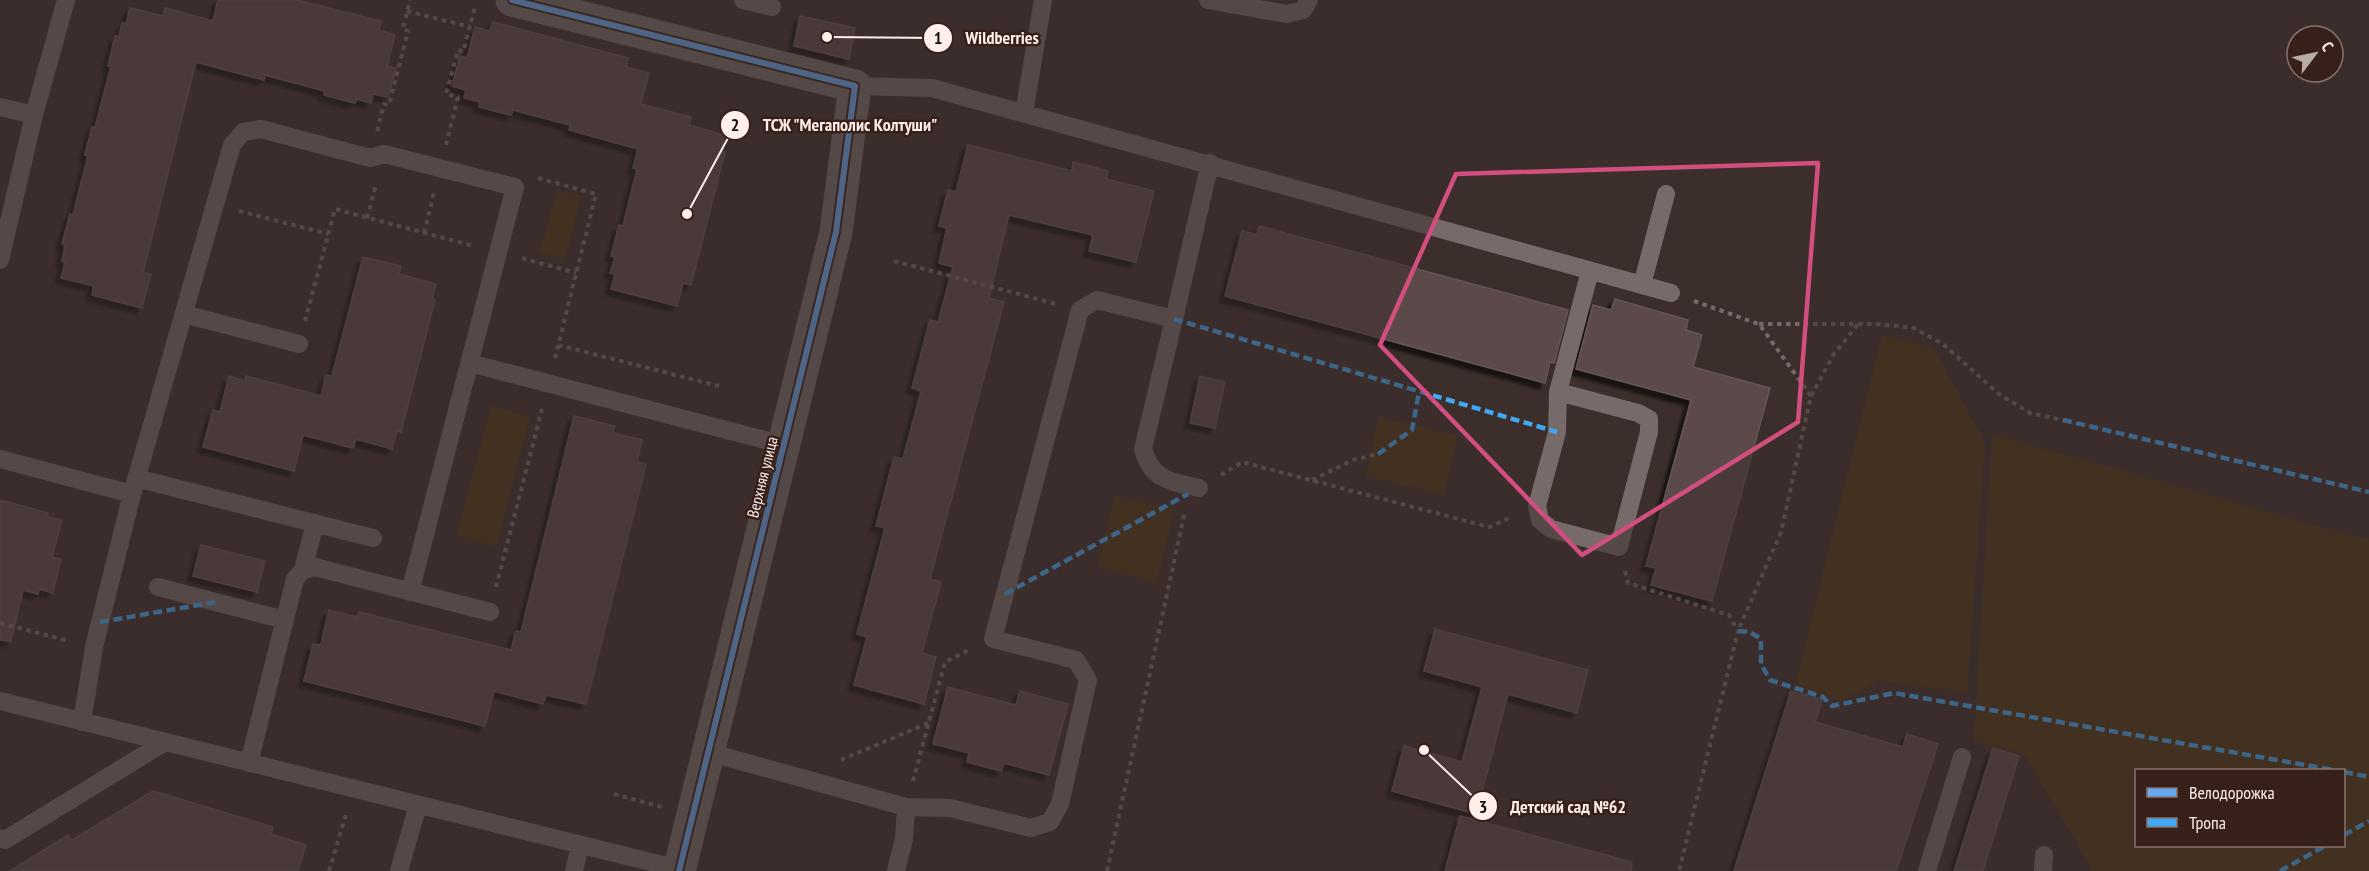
<svg xmlns="http://www.w3.org/2000/svg" width="2369" height="871" viewBox="0 0 2369 871" font-family="'PT Sans Narrow',sans-serif">
	<style>
		.green { fill: #4d3614; fill-rule: evenodd }
		.building { fill: #5b494a; stroke: #635756; stroke-width: 1.5; filter: url(#shadow) }
		.lines { fill: none; stroke-linecap: round; stroke-linejoin: round }
		.path { stroke: #746a67; stroke-width: 4; stroke-dasharray: 4.5 4.5; stroke-linecap: butt }
		.service { stroke: #766b69; stroke-width: 18 }
		.minor { stroke: #766b69; stroke-width: 33 }
		.quiet { stroke: #3fa9f5; stroke-width: 4.5; stroke-dasharray: 9 4.5; stroke-linecap: butt }
		.cycleway-casing { stroke: #37201a; stroke-width: 10 }
		.cycleway { stroke: #66a8f1; stroke-width: 6 }
		.marked { fill: none; stroke: #d14e7f; stroke-width: 4.5; stroke-linejoin: round }
		.labels { text-anchor: middle; dominant-baseline: central; stroke-width: 5; stroke-linejoin: round; paint-order: stroke }
		.street-label { font-size: 16px; fill: #ffeeea; stroke: #37201a }
		.leader { fill: none; stroke: #ffeeea; stroke-width: 2 }
		.callout-dot { fill: #ffeeea; stroke: #37201a; stroke-width: 2 }
		.mark-label { font-size: 18px; text-anchor: middle; font-weight: bold; fill: #111 }
		.callout-label { font-size: 18px; text-anchor: middle; font-weight: bold; fill: #ffeeea; stroke: #37201a; stroke-width: 5; stroke-linejoin: round; paint-order: stroke }
	</style>
	<defs>
		<filter id="shadow"><feDropShadow dx="-5.5" dy="5.5" stdDeviation="1.5" flood-color="#0009"/></filter>
	</defs>
	<rect width="100%" height="100%" fill="#3b2e2b"/>
	<!-- green -->
	<path class="green" d="M 557,190 L 581,196 L 565,260 L 540,253 Z
		M 1882,335 L 1934,348 L 1985,443 L 1967,693 L 1879,681 L 1842,701 L 1795,686 Z
		M 491,406 L 530,417 L 496,546 L 457,535 Z
		M 1379,417 L 1458,436 L 1444,495 L 1366,476 Z
		M 1992,434 L 2369,540 L 2369,871 L 2091,871 L 2091,867 L 2025,755 L 1974,740 ZM 2136,770 L 2344,770 L 2344,846 L 2136,846 Z
		M 1114,496 L 1174,510 L 1157,582 L 1098,567 Z"/>
	<!-- building -->
	<path class="building" d="M 218,0 L 297,0 L 381,21 L 379,30 L 395,35 L 387,66 L 396,68 L 388,97 L 373,94 L 371,103 L 357,99 L 355,103 L 324,95 L 325,91 L 265,75 L 264,80 L 196,62 L 143,273 L 151,274 L 142,308 L 92,295 L 94,286 L 61,278 L 65,262 L 62,261 L 65,245 L 62,244 L 70,214 L 73,215 L 88,156 L 85,155 L 92,127 L 95,128 L 111,66 L 108,66 L 115,36 L 119,37 L 122,23 L 126,24 L 130,8 L 163,16 L 165,8 L 213,21 Z
		M 800,16 L 855,28 L 849,59 L 794,46 Z
		M 493,22 L 628,58 L 626,67 L 649,73 L 641,104 L 691,117 L 689,125 L 724,135 L 721,150 L 725,152 L 691,285 L 683,283 L 677,306 L 611,289 L 615,274 L 610,273 L 615,257 L 611,256 L 619,225 L 623,226 L 637,169 L 633,168 L 638,149 L 569,130 L 570,125 L 513,110 L 511,115 L 479,107 L 480,102 L 464,98 L 466,90 L 452,86 L 460,56 L 467,58 L 475,27 L 490,31 Z
		M 968,145 L 1072,171 L 1073,162 L 1108,171 L 1106,179 L 1154,191 L 1136,262 L 1089,251 L 1093,235 L 1009,215 L 989,298 L 1004,302 L 930,579 L 941,582 L 922,653 L 936,657 L 924,704 L 854,685 L 867,637 L 857,634 L 885,528 L 876,526 L 894,457 L 903,459 L 921,391 L 912,388 L 930,320 L 938,322 L 953,267 L 939,263 L 947,228 L 939,226 L 948,190 L 956,192 Z
		M 1259,226 L 1568,310 L 1554,363 L 1550,362 L 1545,383 L 1225,296 L 1242,231 L 1257,235 Z
		M 363,257 L 401,266 L 399,274 L 436,284 L 432,299 L 435,300 L 401,432 L 397,431 L 392,449 L 356,439 L 353,448 L 303,435 L 294,471 L 203,447 L 213,410 L 220,412 L 229,376 L 245,381 L 246,376 L 321,396 L 326,375 L 332,376 Z
		M 1615,299 L 1688,320 L 1686,330 L 1702,335 L 1693,367 L 1770,388 L 1712,601 L 1651,585 L 1656,568 L 1646,566 L 1691,400 L 1576,369 L 1593,305 L 1611,310 Z
		M 1200,376 L 1225,382 L 1215,428 L 1190,423 Z
		M 574,416 L 615,426 L 613,433 L 642,440 L 637,462 L 646,464 L 586,704 L 546,695 L 543,704 L 494,691 L 485,726 L 304,681 L 313,644 L 321,645 L 329,610 L 357,617 L 359,612 L 511,650 L 516,631 L 521,632 Z
		M 0,500 L 48,513 L 47,517 L 62,520 L 52,557 L 61,559 L 53,593 L 39,589 L 38,594 L 23,590 L 11,641 L 0,640 Z
		M 201,545 L 265,561 L 257,592 L 193,576 Z
		M 1435,629 L 1588,670 L 1577,713 L 1508,694 L 1476,814 L 1392,791 L 1404,746 L 1462,762 L 1482,687 L 1424,671 Z
		M 948,687 L 1016,705 L 1020,691 L 1068,704 L 1049,775 L 1004,763 L 1001,771 L 967,762 L 969,753 L 933,744 Z
		M 1791,691 L 1822,700 L 1815,722 L 1903,747 L 1907,734 L 1938,744 L 1896,871 L 1734,871 Z
		M 1993,748 L 2019,756 L 1983,871 L 1954,871 Z
		M 153,791 L 273,827 L 271,834 L 306,845 L 298,871 L 10,871 L 68,835 L 72,840 Z
		M 1460,816 L 1632,862 L 1631,871 L 1445,871 Z"/>
	<g class="lines">
		<!-- path -->
		<path class="path" d="M 407,11 L 470,27
			M 377,131 L 384,104 L 389,105 L 408,31 L 403,29 L 410,0
			M 446,145 L 458,97 L 446,94 L 458,50 L 463,52 L 475,7
			M 538,178 L 596,194 L 555,358
			M 239,211 L 328,234
			M 367,218 L 376,184
			M 424,233 L 434,193
			M 522,258 L 576,273
			M 894,261 L 1056,304
			M 1694,301 L 1759,324 L 1811,396 L 1781,532 L 1738,631
			M 305,321 L 335,209 L 474,246
			M 1759,324 L 1876,324 L 1914,328 L 1943,344 L 1999,394 L 2030,413 L 2063,420
			M 558,345 L 719,386
			M 1811,396 L 1834,354 L 1858,324
			M 1221,475 L 1242,462 L 1489,527 L 1512,517
			M 1312,480 L 1353,460 L 1378,454
			M 1625,571 L 1628,583 L 1729,615 L 1738,631 L 1679,871
			M 496,587 L 542,409
			M 0,623 L 69,641
			M 841,760 L 928,723
			M 913,781 L 945,662 L 971,649
			M 614,794 L 662,807
			M 329,871 L 347,811
			M 1107,871 L 1185,511"/>
		<!-- service -->
		<path class="service" d="M 743,0 L 772,7
			M 1208,0 L 1287,14 L 1303,10 L 1309,0
			M 855,86 L 932,88 L 1671,293
			M 0,107 L 34,115
			M 1024,113 L 1043,0
			M 0,260 L 34,115 L 66,0
			M 1642,285 L 1666,194
			M 184,314 L 299,344
			M 1174,319 L 1143,449 C 1152,481 1170,481 1199,488
			M 470,363 L 784,445
			M 1558,392 L 1638,413 L 1649,419 L 1649,432 L 1619,547 L 1551,529 L 1540,520 L 1537,506 L 1557,432 L 1558,392 L 1590,271
			M 0,459 L 132,494
			M 136,478 L 373,538
			M 303,570 L 315,523
			M 158,587 L 285,620
			M 0,701 L 679,869
			M 82,722 L 94,647 L 132,494 L 232,145 L 243,132 L 261,129 L 370,158 L 384,154 L 515,187 L 410,592
			M 708,752 L 906,807 L 904,839 L 896,871
			M 249,763 L 295,579 L 303,570 L 315,567 L 490,612
			M 906,807 L 950,808 L 1031,828 L 1050,822 L 1060,804 L 1088,680 L 1076,660 L 993,639 L 1080,310 L 1097,300 L 1174,319 L 1210,163
			M 0,838 L 5,840 L 165,742
			M 399,871 L 418,805
			M 574,871 L 580,845
			M 1927,871 L 1962,757
			M 2043,871 L 2044,855"/>
		<!-- minor -->
		<path class="minor" d="M 512,0 L 855,86 L 836,232 L 679,871"/>
		<!-- quiet -->
		<path class="quiet" d="M 1174,319 L 1557,432
			M 2063,420 L 2369,492
			M 1378,454 L 1412,430 L 1419,392
			M 1005,594 L 1188,494
			M 100,622 L 216,602
			M 1738,631 L 1750,632 L 1761,639 L 1761,664 L 1770,680 L 1823,697 L 1832,706 L 1894,693 L 2334,770
			M 2344,772 L 2369,777
			M 2344,835 L 2369,821
			M 2280,871 L 2325,846"/>
		<!-- cycleway casing -->
		<g class="cycleway-casing">
			<path id="cycleway" d="M 512,0 L 855,86 L 836,232 L 679,871"/>
		</g>
		<!-- cycleway -->
		<use href="#cycleway" class="cycleway"/>
	</g>
	<!-- marked area -->
	<path d="M0 0H2369V871H0ZM 1818,163 L 1798,422 L 1582,555 L 1380,345 L 1456,174 Z" fill="#3b2e2b" fill-opacity=".55" fill-rule="evenodd"/>
	<path class="marked" d="M 1818,163 L 1798,422 L 1582,555 L 1380,345 L 1456,174 Z"/>
	<g class="labels">
		<!-- street labels -->
		<g class="street-label">
			<text transform="translate(762 477) rotate(-76)">Верхняя улица</text>
		</g>
	</g>
	<!-- callouts -->
	<path class="leader" d="M827 37L938 38M687 214L735 125M1424 750L1483 806"/>
	<g class="callout-dot">
		<circle cx="827" cy="37" r="6"/>
		<circle cx="687" cy="214" r="6"/>
		<circle cx="1424" cy="750" r="6"/>
		<circle cx="938" cy="38" r="15"/>
		<circle cx="735" cy="125" r="15"/>
		<circle cx="1483" cy="806" r="15"/>
	</g>
	<g class="mark-label">
		<text x="938" y="44">1</text>
		<text x="735" y="131">2</text>
		<text x="1483" y="813">3</text>
	</g>
	<g class="callout-label">
		<text x="1002" y="44">Wildberries</text>
		<text x="850" y="131">ТСЖ "Мегаполис Колтуши"</text>
		<text x="1568" y="813">Детский сад №62</text>
	</g>
	<!-- legend -->
	<rect x="2135" y="769" width="210" height="78" fill="#37201a" stroke="#87726d" stroke-width="1.5"/>
	<rect x="2147" y="788" width="30" height="9" fill="#66a8f1" stroke="#87726d" stroke-width="1.5"/>
	<text x="2189" y="799" font-size="18" fill="#ffeeea">Велодорожка</text>
	<rect x="2147" y="818" width="30" height="9" fill="#3fa9f5" stroke="#87726d" stroke-width="1.5"/>
	<text x="2189" y="829" font-size="18" fill="#ffeeea">Тропа</text>
	<!-- north arrow -->
	<g transform="translate(2315 54) rotate(58)"><circle r="28" fill="#37201a" stroke="#87726d" stroke-width="1.5"/>
	<path d="M0-4.5L10 22L0 15L-10 22Z" fill="#baaba7"/>
	<text y="-9" font-size="16" font-weight="bold" text-anchor="middle" fill="#ffeeea">С</text>
	</g>
</svg>
